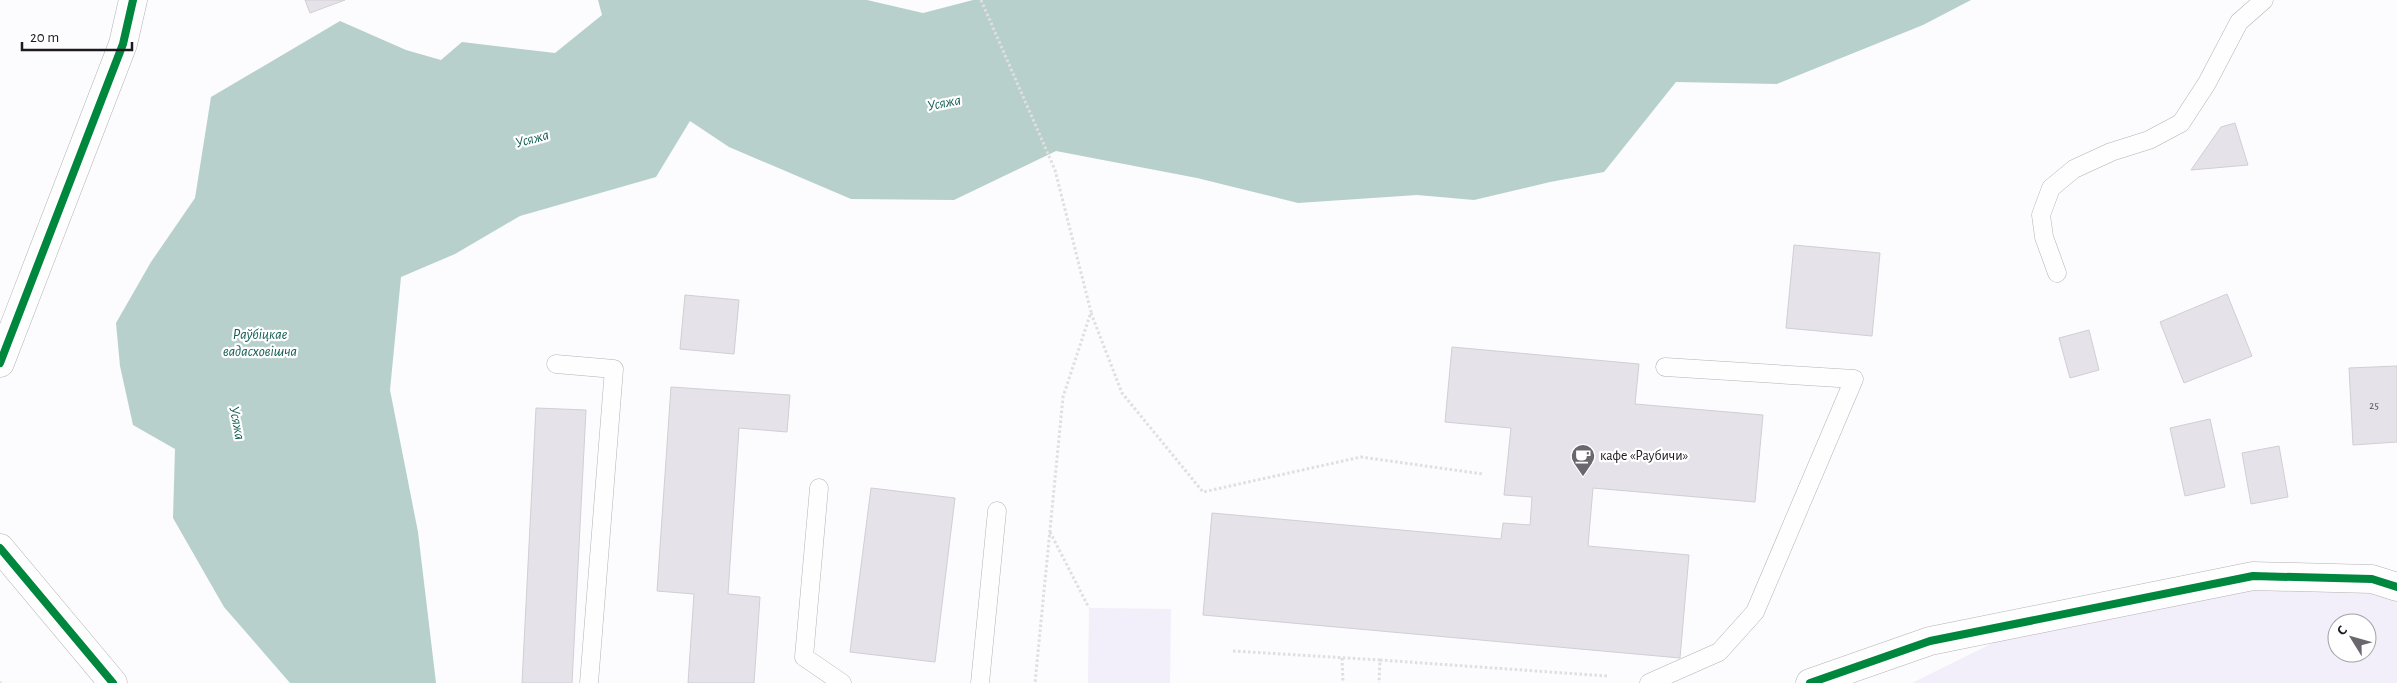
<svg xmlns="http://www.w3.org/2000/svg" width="2397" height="683" viewBox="0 0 2397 683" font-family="'Alegreya Sans',sans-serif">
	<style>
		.green { fill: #f2eefa; fill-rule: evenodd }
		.water { fill: #b7d0cb }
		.building { fill: #e5e3e9; stroke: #d1ced4 }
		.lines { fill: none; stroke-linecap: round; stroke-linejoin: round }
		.lane-casing { stroke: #b3b2b6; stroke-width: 19 }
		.street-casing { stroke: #b3b2b6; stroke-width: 29 }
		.path { stroke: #dfdfdf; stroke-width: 3; stroke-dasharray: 2.5 2.5; stroke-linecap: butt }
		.lane { stroke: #fffeff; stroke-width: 18 }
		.street { stroke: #fffeff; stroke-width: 28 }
		.cycleway-casing { stroke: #fff; stroke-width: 11 }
		.cycleway { stroke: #00873e; stroke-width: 8 }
		.labels { text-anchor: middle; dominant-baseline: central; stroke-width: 4.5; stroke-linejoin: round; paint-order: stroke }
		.number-label { font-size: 11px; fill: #4e4c53 }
		.poi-label { font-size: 14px; fill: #1c1921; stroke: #fff; text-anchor: start }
		.water-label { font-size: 15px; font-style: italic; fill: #105c52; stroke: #fff }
	</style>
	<rect width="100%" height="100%" fill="#fcfbfd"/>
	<!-- green -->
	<path class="green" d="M 2343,587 L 2397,595 L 2397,683 L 1912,683 L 1999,640 L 2199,592 ZM 2337,623 L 2367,623 L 2367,653 L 2337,653 Z
		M 1089,608 L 1171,609 L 1170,683 L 1088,683 Z"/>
	<!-- water -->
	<path class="water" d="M 598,0 L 867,0 L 923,13 L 973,0 L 1971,0 L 1923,25 L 1777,84 L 1676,82 L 1604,172 L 1550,182 L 1474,200 L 1417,195 L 1298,203 L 1197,178 L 1056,151 L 954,200 L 851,199 L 729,147 L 690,121 L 656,177 L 520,216 L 455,254 L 401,277 L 390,390 L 418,532 L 436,683 L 290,683 L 224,607 L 173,518 L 175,449 L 133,425 L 120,366 L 116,323 L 151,262 L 195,198 L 211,97 L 340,21 L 406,50 L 441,60 L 462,42 L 555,53 L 602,15 Z"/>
	<!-- building -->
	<path class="building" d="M 305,0 L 345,0 L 310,13 Z
		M 2235,123 L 2248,165 L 2191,170 L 2221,127 Z
		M 1794,245 L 1880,253 L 1872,336 L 1786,328 Z
		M 2227,294 L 2252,356 L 2184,383 L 2160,322 Z
		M 685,295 L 739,300 L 734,354 L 680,349 Z
		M 2089,330 L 2099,370 L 2070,378 L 2059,338 Z
		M 1452,347 L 1639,364 L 1635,404 L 1763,415 L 1755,502 L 1593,488 L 1588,546 L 1689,555 L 1680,658 L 1203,615 L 1212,513 L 1501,539 L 1503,523 L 1530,525 L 1532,497 L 1504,495 L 1511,428 L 1445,422 Z
		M 2397,366 L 2397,442 L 2353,445 L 2349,368 Z
		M 671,387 L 790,395 L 787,432 L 739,428 L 728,594 L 760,597 L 754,683 L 688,683 L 694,594 L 657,591 Z
		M 536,408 L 586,410 L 572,683 L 522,683 Z
		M 2210,419 L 2225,487 L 2185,496 L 2170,428 Z
		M 2279,446 L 2288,497 L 2251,504 L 2242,453 Z
		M 871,488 L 955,498 L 935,662 L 850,652 Z"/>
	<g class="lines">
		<!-- lane casing -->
		<g class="lane-casing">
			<path id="lane" d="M 2057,273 L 2044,237 L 2041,215 L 2051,188 L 2074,169 L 2111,152 L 2149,140 L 2181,123 L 2207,83 L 2239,22 L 2264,0
				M 556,364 L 614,369 L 589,683
				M 819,488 L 804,657 L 842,683
				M 980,683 L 997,511
				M 1649,683 L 1719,652 L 1755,612 L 1854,379 L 1665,367"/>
		</g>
		<!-- street casing -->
		<g class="street-casing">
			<path id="street" d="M 0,363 L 123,44 L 133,0
				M 0,548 L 113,683
				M 1810,683 L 1930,641 L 2253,576 L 2372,579 L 2397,587"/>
		</g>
		<!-- path -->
		<path class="path" d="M 981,0 L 1055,170 L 1091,312 L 1063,397 L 1035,683
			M 1091,313 L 1122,393 L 1203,492 L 1361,457 L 1483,474
			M 1050,532 L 1089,608
			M 1233,651 L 1380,660 L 1379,683
			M 1342,658 L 1343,683
			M 1380,660 L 1607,676
			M 0,682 L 1,683"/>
		<!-- lane -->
		<use href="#lane" class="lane"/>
		<!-- street -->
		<use href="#street" class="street"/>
		<!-- cycleway casing -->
		<g class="cycleway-casing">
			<path id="cycleway" d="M 0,363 L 123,44 L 133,0
				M 0,548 L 113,683
				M 1810,683 L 1930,641 L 2253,576 L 2372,579 L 2397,587"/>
		</g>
		<!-- cycleway -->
		<use href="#cycleway" class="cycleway"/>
	</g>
	<!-- icons -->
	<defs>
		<g id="cafe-pin" transform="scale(1.25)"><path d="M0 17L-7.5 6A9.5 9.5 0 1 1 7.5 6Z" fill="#6a686e" stroke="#fff"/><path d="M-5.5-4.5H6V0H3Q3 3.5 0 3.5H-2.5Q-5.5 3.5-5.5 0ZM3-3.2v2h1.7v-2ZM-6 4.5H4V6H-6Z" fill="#fff"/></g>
	</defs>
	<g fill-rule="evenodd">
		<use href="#cafe-pin" x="1583" y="456"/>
	</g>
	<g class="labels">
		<!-- number labels -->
		<g class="number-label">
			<text x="2374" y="405">25</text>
		</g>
		<!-- poi labels -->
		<g class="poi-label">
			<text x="1600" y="456">кафе «Раубичи»</text>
		</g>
		<!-- water labels -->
		<g class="water-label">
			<text transform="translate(944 103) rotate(-11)">Усяжа</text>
			<text transform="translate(532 139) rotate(-15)">Усяжа</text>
			<text x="260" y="334">Раўбіцкае<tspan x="260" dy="17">вадасховішча</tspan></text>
			<text transform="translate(237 423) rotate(79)">Усяжа</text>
		</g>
	</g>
	<!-- north arrow -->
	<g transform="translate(2352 638) rotate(307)"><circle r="24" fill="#ffffff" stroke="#a4a3a6"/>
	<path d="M0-4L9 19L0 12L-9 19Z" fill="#6a686e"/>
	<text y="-8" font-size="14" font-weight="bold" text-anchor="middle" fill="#1c1921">С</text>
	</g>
	<!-- scale -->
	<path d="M22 42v8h110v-8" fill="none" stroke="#1c1921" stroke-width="2.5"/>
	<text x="30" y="42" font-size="15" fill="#1c1921" stroke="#ffffff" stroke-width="4" paint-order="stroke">20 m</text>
</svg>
